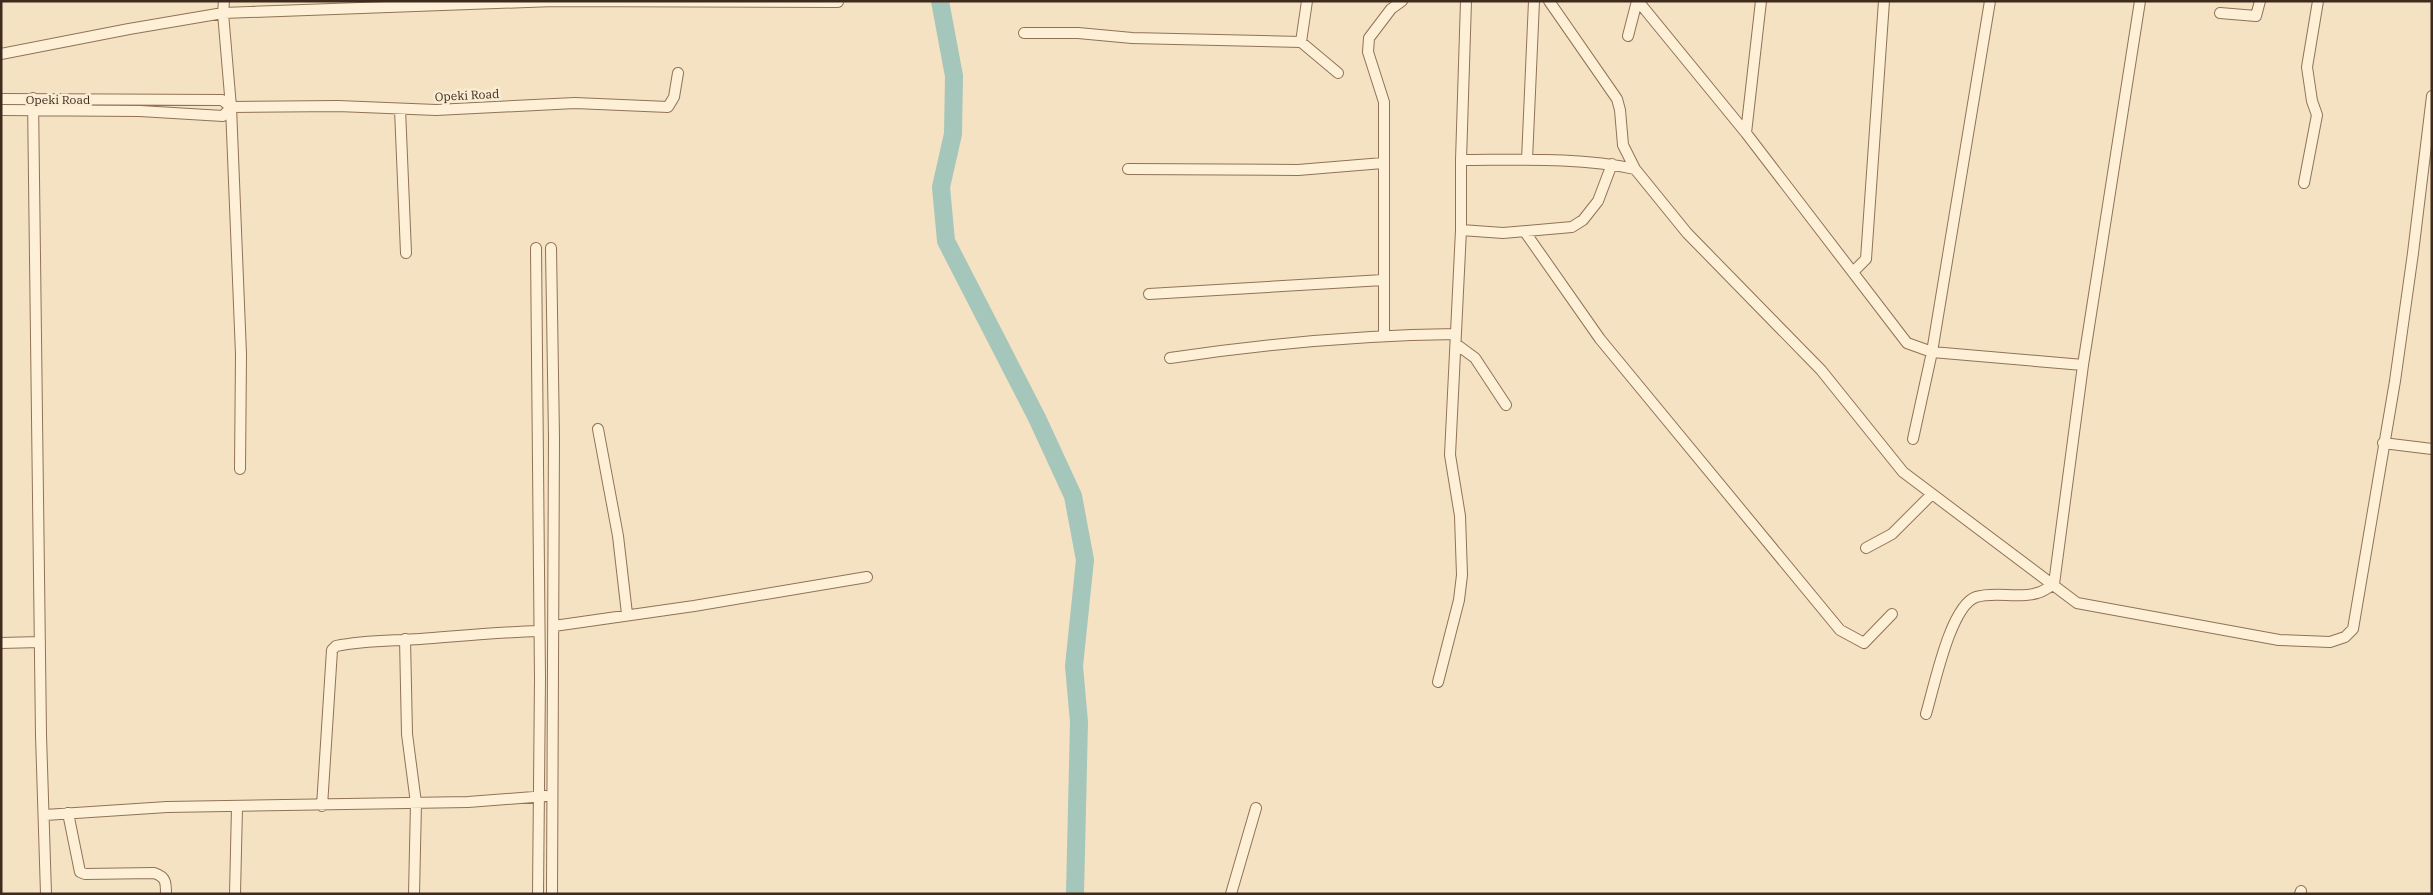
<svg xmlns="http://www.w3.org/2000/svg" width="2433" height="895" viewBox="0 0 2433 895" font-family="'IBM Plex Serif',serif">
	<style>
		.lines { fill: none; stroke-linecap: round; stroke-linejoin: round }
		.river { stroke: #a5c6bb; stroke-width: 18 }
		.minor-casing { stroke: #917257; stroke-width: 12 }
		.minor { stroke: #fdf0d7; stroke-width: 10 }
		.labels { text-anchor: middle; dominant-baseline: central; stroke-width: 5; stroke-linejoin: round; paint-order: stroke }
		.street-label { font-size: 12px; fill: #3f2b1d; stroke: #faedd3 }
	</style>
	<rect width="100%" height="100%" fill="#f4e2c3"/>
	<g class="lines">
		<!-- river -->
		<path class="river" d="M 940,1 L 954,76 L 953,134 L 941,187 L 946,241 L 1037,418 L 1073,496 L 1085,560 L 1074,666 L 1079,722 L 1075,894"/>
		<!-- minor casing -->
		<g class="minor-casing">
			<path id="minor" d="M 224,1 L 223,13 L 231,107 L 241,354 L 240,469
				M 1549,1 L 1617,99 L 1620,110 L 1623,145 L 1635,169 L 1687,233 L 1821,370 L 1903,472 L 2077,603 L 2279,640 L 2330,642 L 2345,637 L 2353,629 L 2395,381 L 2413,253 L 2432,96
				M 1638,1 L 1746,133 L 1907,343 L 1932,352 L 2083,365
				M 2220,13 L 2256,16 L 2260,1
				M 1024,33 L 1078,33 L 1132,38 L 1301,42 L 1338,73
				M 1628,36 L 1637,1
				M 1301,42 L 1307,1
				M 1,54 L 129,29 L 223,13 L 554,1 L 838,2
				M 33,98 L 41,735 L 46,894
				M 1,99 L 222,100 L 231,107 L 223,116 L 140,111 L 1,110
				M 231,107 L 338,106 L 436,110 L 575,103 L 668,107 L 674,97 L 678,73
				M 400,109 L 406,253
				M 1746,133 L 1761,1
				M 1461,160 C 1518,160 1579,157 1635,169
				M 1527,160 L 1534,1
				M 1128,169 L 1298,170 L 1383,163
				M 2304,183 L 2317,115 L 2312,101 L 2307,67 L 2318,1
				M 1461,230 L 1503,233 L 1572,227 L 1583,220 L 1598,201 L 1612,164
				M 1525,232 L 1600,339 L 1840,630 L 1864,643 L 1892,614
				M 536,248 L 540,679 L 538,894
				M 551,248 L 554,437 L 552,894
				M 1854,271 L 1866,259 L 1884,1
				M 1149,294 L 1383,280
				M 1384,335 L 1384,102 L 1368,52 L 1369,38 L 1391,9 L 1402,1
				M 1456,344 L 1475,358 L 1506,405
				M 1170,358 C 1265,344 1359,335 1456,334
				M 598,429 L 618,536 L 627,614
				M 1913,439 L 1932,352 L 1990,1
				M 2383,443 L 2432,449
				M 1866,548 L 1892,534 L 1932,494
				M 554,626 L 694,606 L 867,577
				M 405,639 L 407,734 L 416,803 L 414,894
				M 1,643 L 40,642
				M 1438,682 L 1459,600 L 1462,575 L 1460,516 L 1450,455 L 1461,230 L 1461,160 L 1466,1
				M 1926,714 C 1934,688 1950,606 1976,597 C 1995,591 2019,599 2037,593 C 2043,592 2049,587 2054,584 L 2083,365 L 2140,1
				M 322,806 L 332,650 L 336,646 C 364,640 391,641 420,639 C 460,636 499,632 539,631
				M 68,813 L 80,872 L 85,874 L 154,873 C 166,877 166,882 166,894
				M 45,815 L 167,807 L 468,802 L 546,796
				M 235,894 L 237,807
				M 1231,894 L 1256,808
				M 2300,894 L 2301,891"/>
		</g>
		<!-- minor -->
		<use href="#minor" class="minor"/>
	</g>
	<g class="labels">
		<!-- street labels -->
		<g class="street-label">
			<text transform="translate(467 95) rotate(-3)">Opeki Road</text>
			<text x="58" y="99">Opeki Road</text>
		</g>
	</g>
	<!-- border -->
	<rect width="2433" height="895" fill="none" stroke="#3f2b1d" stroke-width="5"/>
</svg>
